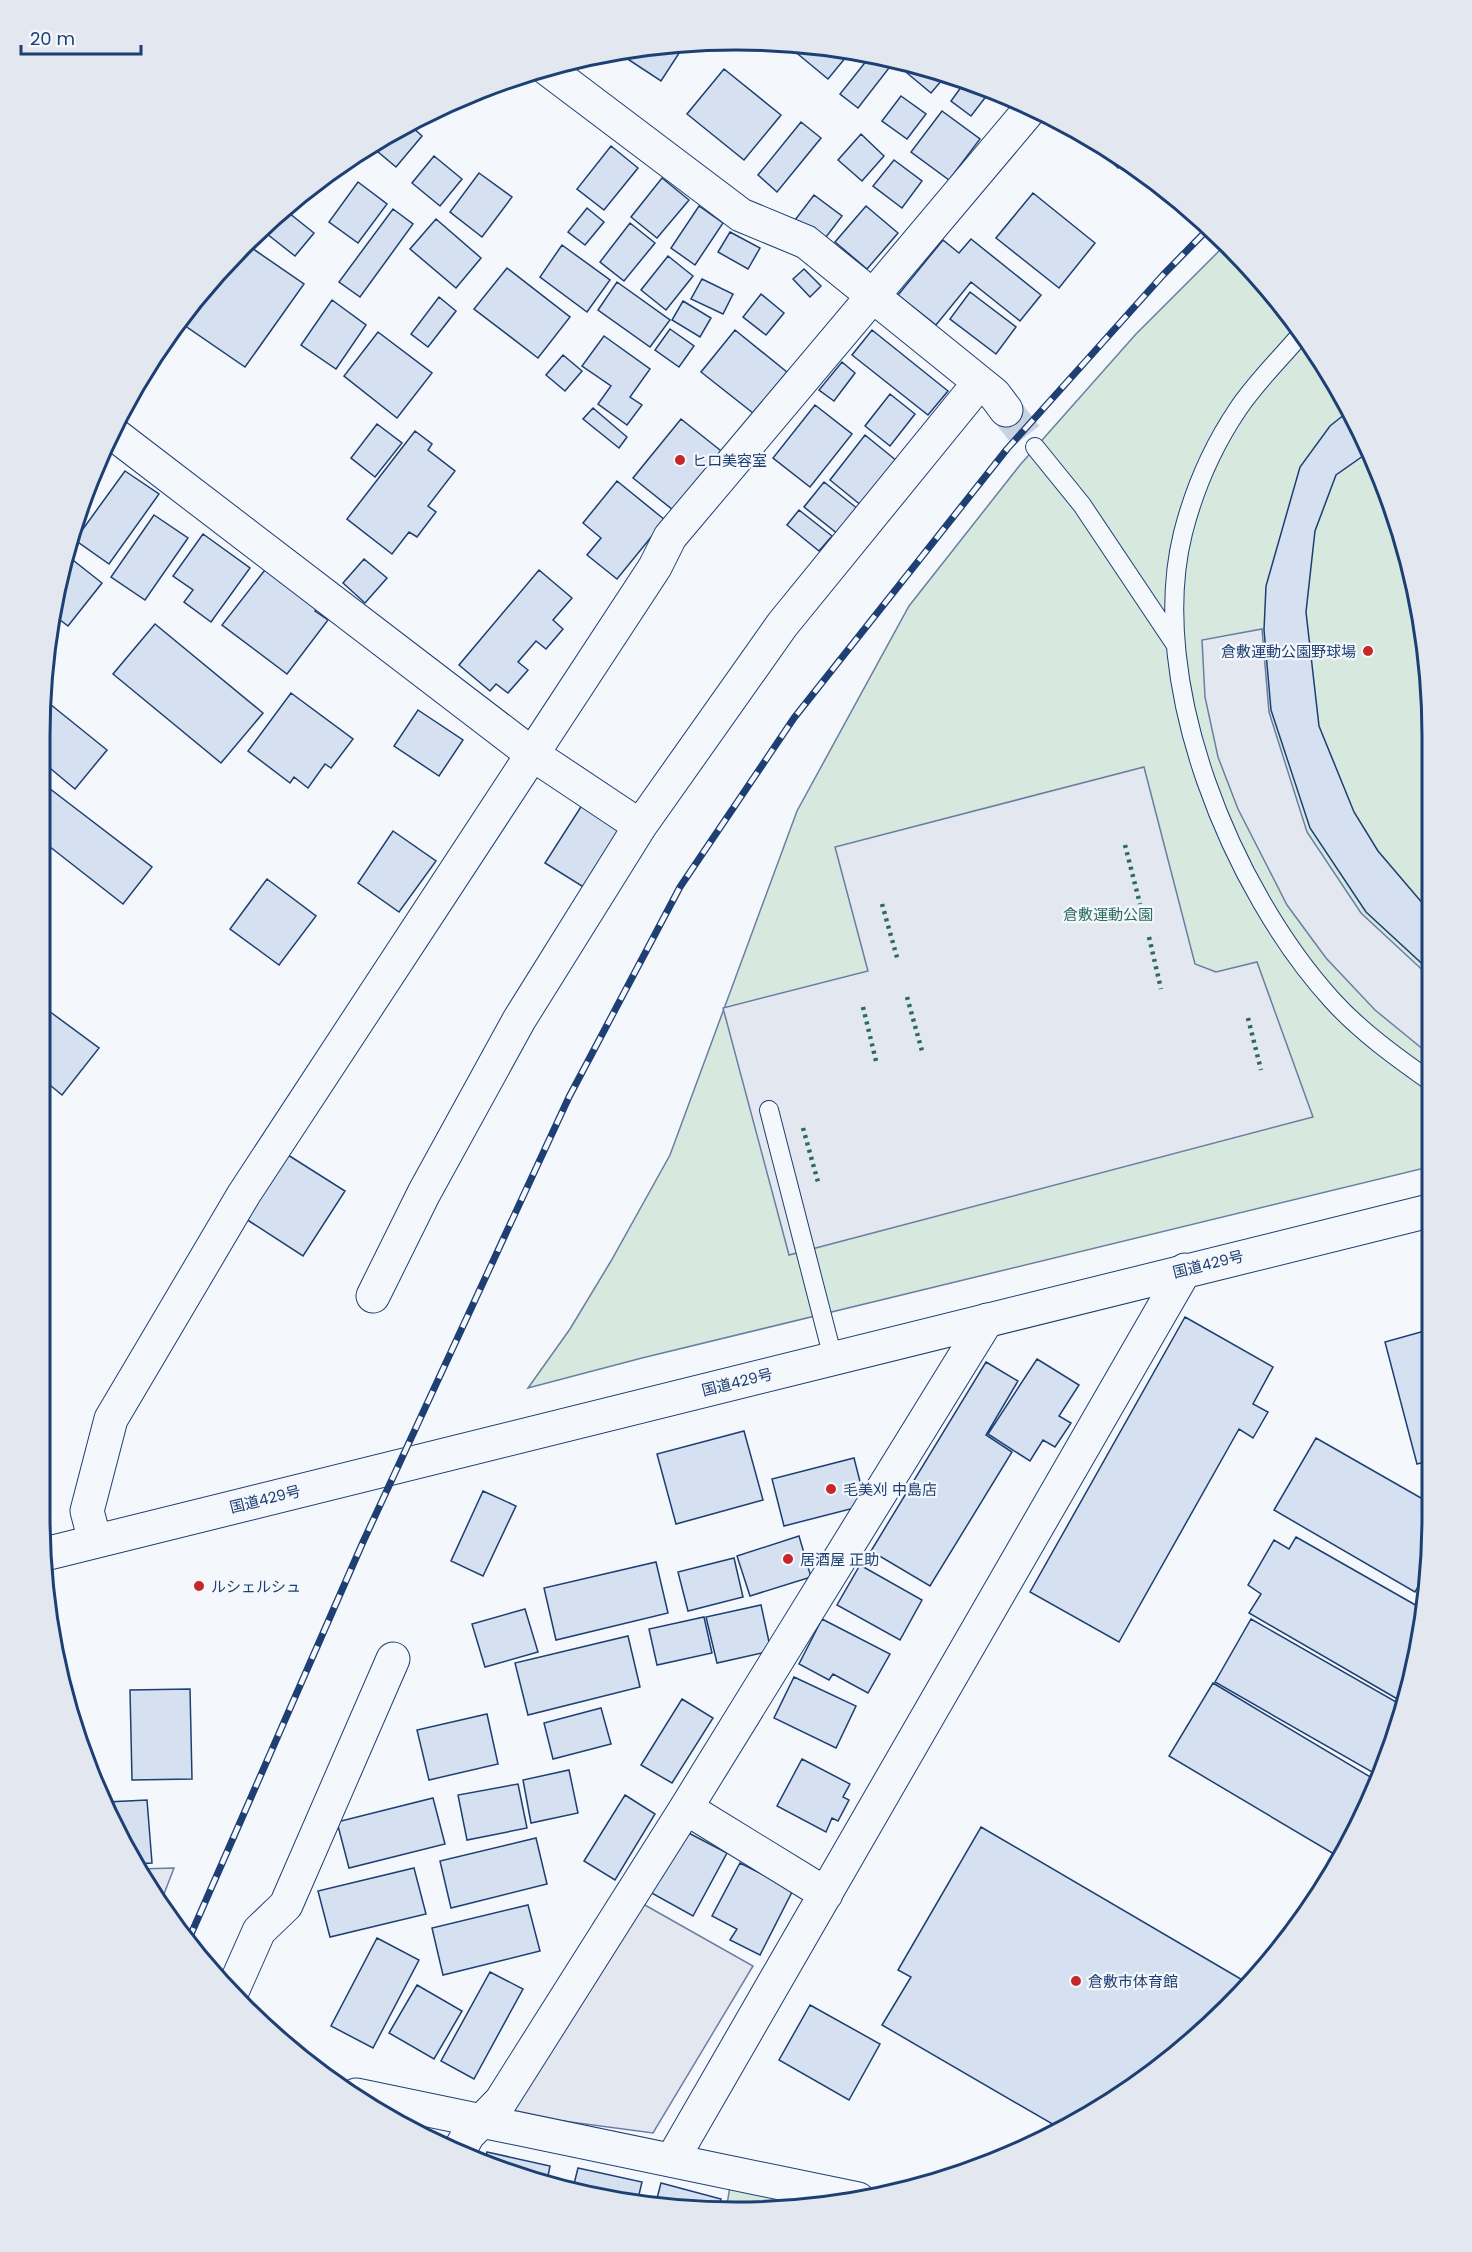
<svg xmlns="http://www.w3.org/2000/svg" width="1472" height="2252" viewBox="0 0 1472 2252" font-family="Poppins,'Noto Sans JP',sans-serif">
	<style>
		.green { fill: #d7e8df; stroke: #687fa3; stroke-width: 1.5 }
		.parking { fill: #e3e8f0; stroke: #687fa3; stroke-width: 1.5 }
		.building { fill: #d5e0f0; stroke: #1d3f73; stroke-width: 1.5 }
		.lines { fill: none; stroke-linecap: round; stroke-linejoin: round }
		.street-tunnel { stroke: #c9d2e0; stroke-width: 33; stroke-dasharray: 33 16; stroke-linecap: butt }
		.lane-casing { stroke: #1d3f73; stroke-width: 20 }
		.street-casing { stroke: #1d3f73; stroke-width: 35 }
		.highway-casing { stroke: #1d3f73; stroke-width: 35 }
		.lane { stroke: #f4f7fb; stroke-width: 18 }
		.street { stroke: #f4f7fb; stroke-width: 33 }
		.highway { stroke: #f4f7fb; stroke-width: 33 }
		.rail-casing { stroke: #1d3f73; stroke-width: 7 }
		.rail { stroke: #f4f7fb; stroke-width: 4.5; stroke-dasharray: 14; stroke-linecap: butt }
		.hedge { stroke: #2c6c60; stroke-width: 4.5; stroke-dasharray: 3 4.5; stroke-linecap: butt }
		.poi-dot { fill: #c62828; stroke: #f4f7fb; stroke-width: 2 }
		.labels { text-anchor: middle; dominant-baseline: central; stroke-width: 4.5; stroke-linejoin: round; paint-order: stroke }
		.poi-label { font-size: 15px; fill: #1d3f73; stroke: #f4f7fb; text-anchor: start }
		.park-label { font-size: 15px; fill: #2c6c60; stroke: #f4f7fb }
		.street-label { font-size: 15px; fill: #1d3f73; stroke: #f4f7fb }
		.rim { fill: none; stroke: #1d3f73; stroke-width: 3 }
	</style>
	<rect width="100%" height="100%" fill="#f4f7fb"/>
	<!-- green -->
	<path class="green" d="M 1226,244 L 1289,312 L 1361,428 L 1409,556 L 1432,691 L 1429,1167 L 642,1358 L 528,1388 L 570,1329 L 611,1261 L 670,1155 L 797,811 L 909,606 L 1020,465 L 1136,334 Z
		M 731,2180 L 836,2203 L 782,2211 L 726,2211 Z"/>
	<!-- parking -->
	<path class="parking" d="M 1262,629 L 1269,712 L 1307,832 L 1361,913 L 1430,977 L 1430,1055 L 1375,1010 L 1326,958 L 1287,905 L 1238,809 L 1218,757 L 1205,697 L 1202,640 Z
		M 1144,767 L 1195,964 L 1216,972 L 1257,962 L 1313,1117 L 789,1255 L 723,1008 L 868,971 L 835,847 Z
		M 174,1868 L 159,1907 L 140,1869 Z
		M 636,1900 L 753,1966 L 653,2133 L 518,2115 L 511,2101 Z"/>
	<!-- building -->
	<path class="building" d="M 682,42 L 685,44 L 661,81 L 623,56 L 627,51 Z
		M 798,44 L 827,45 L 851,51 L 828,79 L 793,50 Z
		M 871,55 L 889,68 L 858,108 L 840,94 Z
		M 914,65 L 948,73 L 931,93 L 907,73 Z
		M 724,69 L 781,115 L 744,160 L 687,114 Z
		M 967,79 L 991,90 L 971,116 L 951,101 Z
		M 901,96 L 926,114 L 907,139 L 882,121 Z
		M 942,111 L 980,139 L 949,180 L 911,152 Z
		M 801,122 L 821,138 L 777,192 L 758,175 Z
		M 408,123 L 422,136 L 396,167 L 371,146 Z
		M 1081,131 L 1085,133 L 1125,161 L 1118,168 Z
		M 861,134 L 884,156 L 862,181 L 838,160 Z
		M 611,146 L 638,168 L 604,210 L 577,189 Z
		M 434,156 L 462,179 L 440,206 L 412,183 Z
		M 894,160 L 922,181 L 902,208 L 873,186 Z
		M 479,173 L 512,197 L 482,237 L 450,212 Z
		M 662,178 L 689,200 L 657,238 L 631,217 Z
		M 358,182 L 387,204 L 358,243 L 329,222 Z
		M 1033,193 L 1095,243 L 1059,288 L 996,238 Z
		M 814,195 L 842,216 L 823,241 L 795,220 Z
		M 699,206 L 723,223 L 695,265 L 671,248 Z
		M 866,206 L 898,233 L 867,269 L 835,242 Z
		M 587,208 L 604,222 L 585,245 L 568,232 Z
		M 284,209 L 314,233 L 295,256 L 262,230 Z
		M 393,209 L 413,224 L 360,297 L 339,282 Z
		M 436,219 L 481,258 L 456,288 L 410,249 Z
		M 630,223 L 655,243 L 624,281 L 600,262 Z
		M 730,232 L 760,248 L 748,269 L 718,252 Z
		M 971,239 L 1041,295 L 1020,321 L 971,282 L 936,325 L 898,295 L 943,240 L 959,253 Z
		M 246,244 L 304,284 L 245,367 L 181,323 L 212,276 Z
		M 562,245 L 610,280 L 587,312 L 540,277 Z
		M 668,256 L 693,276 L 666,310 L 641,290 Z
		M 507,268 L 570,317 L 538,358 L 474,309 Z
		M 804,269 L 821,286 L 810,297 L 793,279 Z
		M 702,279 L 733,294 L 723,314 L 691,299 Z
		M 617,282 L 670,320 L 650,347 L 598,310 Z
		M 970,292 L 1016,327 L 996,354 L 950,319 Z
		M 761,294 L 784,313 L 766,335 L 743,317 Z
		M 439,297 L 456,311 L 428,347 L 411,334 Z
		M 332,300 L 366,325 L 336,369 L 301,345 Z
		M 683,301 L 711,318 L 700,337 L 672,320 Z
		M 670,329 L 694,346 L 679,367 L 655,350 Z
		M 735,330 L 787,372 L 753,413 L 701,372 Z
		M 872,330 L 948,391 L 928,415 L 852,355 Z
		M 378,332 L 432,373 L 397,418 L 344,376 Z
		M 604,336 L 650,369 L 630,397 L 642,405 L 627,425 L 598,404 L 611,386 L 582,366 Z
		M 563,355 L 582,371 L 565,391 L 546,375 Z
		M 842,362 L 855,373 L 834,401 L 819,390 Z
		M 890,394 L 915,414 L 890,446 L 865,426 Z
		M 815,405 L 852,434 L 810,487 L 773,458 Z
		M 593,408 L 627,437 L 619,448 L 583,419 Z
		M 1350,410 L 1361,428 L 1370,451 L 1336,475 L 1315,531 L 1306,612 L 1319,726 L 1354,812 L 1378,851 L 1430,912 L 1430,971 L 1366,912 L 1310,828 L 1271,710 L 1264,630 L 1266,586 L 1300,467 L 1330,426 Z
		M 681,419 L 725,454 L 678,514 L 633,478 Z
		M 377,424 L 402,443 L 375,477 L 351,458 Z
		M 415,431 L 432,444 L 428,450 L 455,471 L 428,506 L 436,512 L 417,537 L 409,532 L 392,554 L 347,519 Z
		M 865,435 L 897,461 L 862,506 L 830,480 Z
		M 125,471 L 159,494 L 109,564 L 75,540 Z
		M 617,481 L 665,520 L 617,579 L 587,555 L 601,538 L 583,523 Z
		M 824,482 L 858,509 L 838,534 L 804,507 Z
		M 799,510 L 832,536 L 819,551 L 787,525 Z
		M 154,515 L 188,538 L 145,600 L 111,577 Z
		M 203,534 L 250,568 L 211,622 L 184,602 L 193,590 L 173,576 Z
		M 64,553 L 102,583 L 68,626 L 51,613 Z
		M 364,559 L 387,578 L 365,603 L 343,583 Z
		M 268,566 L 319,605 L 315,611 L 328,620 L 287,674 L 222,625 Z
		M 539,570 L 572,598 L 553,620 L 563,629 L 546,649 L 536,641 L 518,662 L 528,670 L 508,693 L 496,684 L 490,691 L 459,665 Z
		M 155,624 L 263,713 L 221,763 L 113,674 Z
		M 291,693 L 353,739 L 331,768 L 325,764 L 308,788 L 294,777 L 290,783 L 248,751 Z
		M 45,700 L 107,750 L 75,789 L 45,764 Z
		M 418,710 L 463,740 L 439,776 L 394,746 Z
		M 45,785 L 152,867 L 123,904 L 45,843 Z
		M 584,802 L 624,828 L 585,888 L 545,863 Z
		M 393,831 L 436,861 L 399,912 L 358,883 Z
		M 267,879 L 316,916 L 279,965 L 230,929 Z
		M 49,1011 L 99,1048 L 62,1095 L 45,1081 L 45,1016 Z
		M 288,1155 L 345,1191 L 303,1256 L 246,1219 Z
		M 1185,1317 L 1273,1367 L 1253,1404 L 1268,1412 L 1253,1438 L 1239,1429 L 1119,1642 L 1030,1592 Z
		M 1428,1330 L 1428,1461 L 1417,1464 L 1385,1342 Z
		M 1037,1359 L 1079,1385 L 1059,1416 L 1071,1423 L 1055,1447 L 1043,1440 L 1030,1461 L 988,1434 Z
		M 986,1362 L 1018,1381 L 986,1435 L 1012,1452 L 930,1586 L 871,1551 Z
		M 744,1431 L 763,1500 L 676,1524 L 657,1454 Z
		M 1316,1438 L 1428,1502 L 1427,1572 L 1415,1592 L 1274,1510 Z
		M 854,1458 L 866,1505 L 784,1526 L 772,1479 Z
		M 483,1491 L 516,1506 L 483,1576 L 451,1561 Z
		M 799,1536 L 811,1577 L 750,1596 L 737,1556 Z
		M 1296,1537 L 1426,1611 L 1406,1704 L 1249,1613 L 1261,1594 L 1248,1585 L 1274,1540 L 1289,1549 Z
		M 734,1558 L 743,1597 L 688,1611 L 678,1572 Z
		M 656,1562 L 668,1613 L 556,1640 L 544,1588 Z
		M 860,1565 L 922,1600 L 900,1640 L 837,1605 Z
		M 761,1605 L 771,1651 L 717,1663 L 706,1617 Z
		M 525,1609 L 538,1652 L 485,1667 L 472,1624 Z
		M 704,1617 L 712,1653 L 657,1665 L 649,1629 Z
		M 822,1619 L 890,1654 L 868,1693 L 833,1674 L 829,1680 L 799,1664 Z
		M 1251,1619 L 1405,1707 L 1379,1776 L 1215,1682 Z
		M 628,1636 L 640,1687 L 528,1715 L 515,1663 Z
		M 794,1677 L 856,1706 L 836,1748 L 774,1718 Z
		M 1213,1683 L 1377,1781 L 1361,1824 L 1339,1857 L 1169,1756 Z
		M 190,1689 L 192,1779 L 132,1780 L 130,1690 Z
		M 682,1699 L 713,1718 L 672,1783 L 641,1765 Z
		M 601,1708 L 611,1744 L 553,1759 L 544,1723 Z
		M 487,1714 L 498,1764 L 429,1780 L 417,1730 Z
		M 802,1759 L 850,1784 L 843,1797 L 849,1800 L 838,1821 L 832,1818 L 826,1832 L 777,1806 Z
		M 569,1770 L 578,1813 L 531,1823 L 523,1780 Z
		M 518,1784 L 527,1828 L 467,1840 L 458,1795 Z
		M 625,1795 L 655,1814 L 615,1880 L 584,1861 Z
		M 433,1798 L 445,1844 L 349,1868 L 337,1822 Z
		M 147,1800 L 152,1863 L 137,1864 L 107,1802 Z
		M 981,1827 L 1251,1985 L 1195,2040 L 1085,2119 L 1061,2129 L 882,2025 L 911,1977 L 898,1970 Z
		M 681,1829 L 727,1853 L 693,1916 L 648,1891 Z
		M 536,1838 L 547,1884 L 451,1908 L 440,1861 Z
		M 740,1863 L 793,1890 L 760,1955 L 730,1940 L 737,1929 L 712,1916 Z
		M 414,1868 L 426,1914 L 330,1937 L 318,1891 Z
		M 528,1905 L 540,1951 L 443,1975 L 432,1928 Z
		M 377,1938 L 419,1960 L 373,2048 L 331,2026 Z
		M 490,1972 L 523,1989 L 474,2079 L 441,2061 Z
		M 417,1985 L 462,2011 L 434,2059 L 389,2033 Z
		M 810,2005 L 880,2044 L 849,2100 L 779,2060 Z
		M 487,2152 L 550,2166 L 546,2186 L 484,2165 Z
		M 578,2168 L 642,2182 L 637,2203 L 572,2192 Z
		M 661,2183 L 721,2199 L 718,2211 L 690,2211 L 655,2206 Z"/>
	<g class="lines">
		<!-- street-tunnel -->
		<path class="street-tunnel" d="M 1006,410 L 1035,447"/>
		<!-- lane casing -->
		<g class="lane-casing">
			<path id="lane" d="M 1302,333 C 1281,358 1256,382 1238,409 C 1213,446 1194,490 1183,533 C 1146,682 1232,890 1332,1000 C 1360,1031 1396,1057 1430,1081
				M 1035,447 L 1082,505 L 1175,644
				M 769,1110 L 833,1358"/>
		</g>
		<!-- street casing -->
		<g class="street-casing">
			<path id="street" d="M 545,67 L 741,215 L 806,242 L 994,394 L 1006,410
				M 110,431 L 532,754 L 640,826
				M 373,1296 L 424,1193 L 519,1020 L 640,826 L 782,625 L 979,383
				M 95,1541 L 87,1511 L 111,1419 L 244,1194 L 655,567 L 670,537 L 1031,108
				M 686,1808 L 826,1894
				M 231,1994 L 259,1931 L 286,1905 L 393,1659
				M 356,2095 L 858,2199
				M 458,2153 L 468,2135 L 501,2101 L 686,1808 L 987,1320
				M 672,2160 L 1185,1270"/>
		</g>
		<!-- highway casing -->
		<g class="highway-casing">
			<path id="highway" d="M 45,1554 L 1429,1211"/>
		</g>
		<!-- lane -->
		<use href="#lane" class="lane"/>
		<!-- street -->
		<use href="#street" class="street"/>
		<!-- highway -->
		<use href="#highway" class="highway"/>
		<!-- rail casing -->
		<g class="rail-casing">
			<path id="rail" d="M 188,1941 L 363,1542 L 569,1097 L 680,887 L 794,718 L 1007,449 L 1163,275 L 1210,227"/>
		</g>
		<!-- rail -->
		<use href="#rail" class="rail"/>
		<!-- hedge -->
		<path class="hedge" d="M 1125,845 L 1140,904
			M 882,904 L 898,961
			M 1149,937 L 1161,989
			M 907,997 L 922,1051
			M 863,1007 L 876,1061
			M 1248,1018 L 1261,1070
			M 803,1128 L 818,1182"/>
	</g>
	<!-- markers -->
	<g class="poi-dot">
		<circle cx="680" cy="460" r="6"/>
		<circle cx="1368" cy="651" r="6"/>
		<circle cx="831" cy="1489" r="6"/>
		<circle cx="788" cy="1559" r="6"/>
		<circle cx="199" cy="1586" r="6"/>
		<circle cx="1076" cy="1981" r="6"/>
	</g>
	<g class="labels">
		<!-- poi labels -->
		<g class="poi-label">
			<text x="692" y="460">ヒロ美容室</text>
			<text x="1356" y="651" text-anchor="end">倉敷運動公園野球場</text>
			<text x="843" y="1489">毛美刈 中島店</text>
			<text x="800" y="1559">居酒屋 正助</text>
			<text x="211" y="1586">ルシェルシュ</text>
			<text x="1088" y="1981">倉敷市体育館</text>
		</g>
		<!-- park labels -->
		<g class="park-label">
			<text x="1108" y="914">倉敷運動公園</text>
		</g>
		<!-- street labels -->
		<g class="street-label">
			<text transform="translate(1208 1264) rotate(-14)">国道429号</text>
			<text transform="translate(737 1382) rotate(-14)">国道429号</text>
			<text transform="translate(265 1499) rotate(-14)">国道429号</text>
		</g>
	</g>
	<!-- crop -->
	<path d="M0 0H1472V2252H0ZM736 50H736A686 686 0 0 1 1422 736V1516A686 686 0 0 1 736 2202H736A686 686 0 0 1 50 1516V736A686 686 0 0 1 736 50Z" fill="#e3e8f0" fill-rule="evenodd"/>
	<path class="rim" d="M736 50H736A686 686 0 0 1 1422 736V1516A686 686 0 0 1 736 2202H736A686 686 0 0 1 50 1516V736A686 686 0 0 1 736 50Z"/>
	<!-- scale -->
	<path d="M21 45v9h120v-9" fill="none" stroke="#1d3f73" stroke-width="3"/>
	<text x="30" y="45" font-size="18" fill="#1d3f73" stroke="#f4f7fb" stroke-width="4.5" paint-order="stroke">20 m</text>
</svg>
